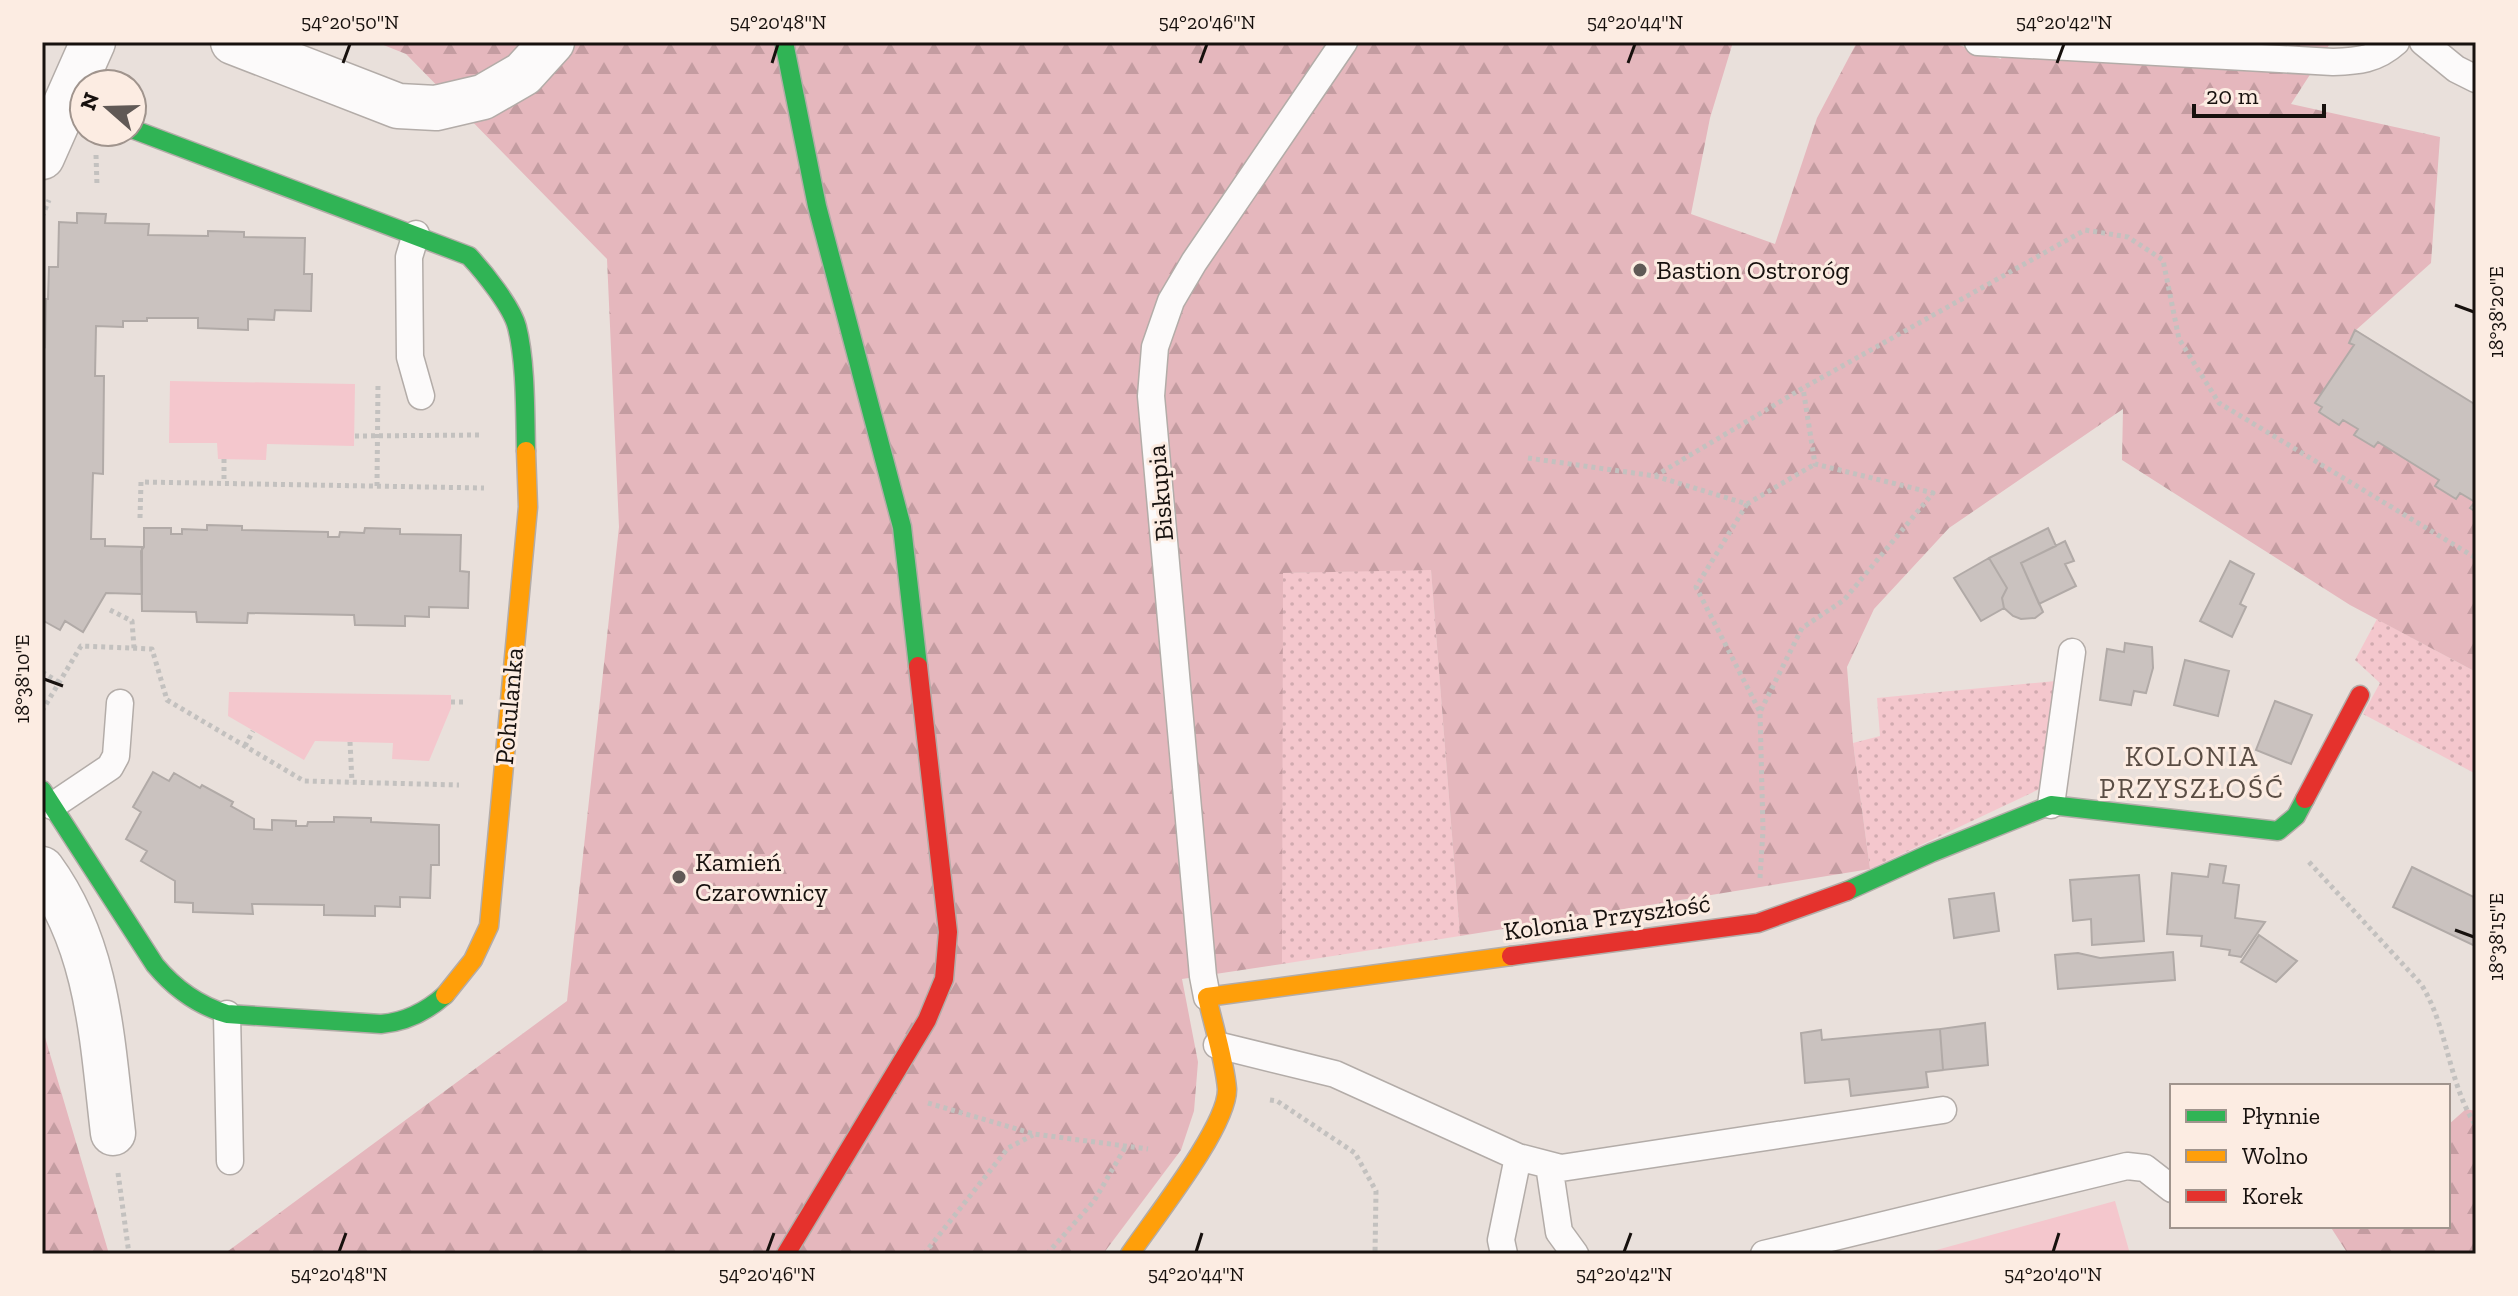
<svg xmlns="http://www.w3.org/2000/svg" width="2518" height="1296" viewBox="0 0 2518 1296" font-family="'Zilla Slab',serif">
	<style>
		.grass { fill: url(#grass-dots) }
		.forest { fill: url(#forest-firs) }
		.park { fill: #f4c7cd }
		.building { fill: #cac2bf; stroke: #b1aaa7; stroke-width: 2 }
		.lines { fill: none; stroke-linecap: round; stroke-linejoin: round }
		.lane-casing { stroke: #b3aca8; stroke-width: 29 }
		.street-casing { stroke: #b3aca8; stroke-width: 47 }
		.fast-casing { stroke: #b3aca8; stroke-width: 21 }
		.slow-casing { stroke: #b3aca8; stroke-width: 21 }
		.jam-casing { stroke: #b3aca8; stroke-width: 21 }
		.path { stroke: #c3c1bf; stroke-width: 5; stroke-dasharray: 4 4; stroke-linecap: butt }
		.lane { stroke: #fcfafa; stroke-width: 26 }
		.street { stroke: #fcfafa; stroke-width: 44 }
		.fast { stroke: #30b455; stroke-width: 18 }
		.slow { stroke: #ff9f0a; stroke-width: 18 }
		.jam { stroke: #e5322d; stroke-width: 18 }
		.ticks { fill: none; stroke: #17110e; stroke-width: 3 }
		.poi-dot { fill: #605956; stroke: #fcece2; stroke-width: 3 }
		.labels { text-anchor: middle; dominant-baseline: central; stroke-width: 6; stroke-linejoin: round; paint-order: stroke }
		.poi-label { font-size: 26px; fill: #17110e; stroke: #fcece2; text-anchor: start }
		.street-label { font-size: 26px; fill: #17110e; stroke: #fcece2 }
		.neighbourhood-label { font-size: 28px; letter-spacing: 2px; fill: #5a4d44; stroke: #fcece2 }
		.neatline { fill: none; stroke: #17110e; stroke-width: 3 }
		.ticks-label { font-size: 20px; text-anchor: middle; fill: #17110e }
	</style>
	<defs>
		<pattern id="grass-dots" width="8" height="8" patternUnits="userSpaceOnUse" patternTransform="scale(2)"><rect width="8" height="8" fill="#f4c7cd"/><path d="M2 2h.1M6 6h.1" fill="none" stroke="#d0aaaf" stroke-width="1.8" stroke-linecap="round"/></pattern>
		<pattern id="forest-firs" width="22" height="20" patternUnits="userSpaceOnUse" patternTransform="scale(2)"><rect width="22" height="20" fill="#e5b7bd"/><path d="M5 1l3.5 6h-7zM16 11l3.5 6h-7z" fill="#c49ca1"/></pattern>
	</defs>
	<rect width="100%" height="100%" fill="#e9e0db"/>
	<!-- grass -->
	<path class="grass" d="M 1431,569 L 1460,936 L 1282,964 L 1282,573 Z
		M 2377,619 L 2476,672 L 2476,774 L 2363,714 L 2380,683 L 2355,660 Z
		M 2056,681 L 2046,786 L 1870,869 L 1853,743 L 1880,736 L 1877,698 Z"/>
	<!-- forest -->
	<path class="forest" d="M 376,42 L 1733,42 L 1710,118 L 1691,214 L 1775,244 L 1817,118 L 1857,42 L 1950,42 L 2001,59 L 2005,42 L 2331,42 L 2291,104 L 2440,137 L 2431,263 L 2356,330 L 2476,405 L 2476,672 L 2350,605 L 2122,460 L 2123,409 L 1949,528 L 1874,609 L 1847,667 L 1853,743 L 1870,869 L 1460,936 L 1431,570 L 1283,573 L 1282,964 L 1182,979 L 1198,1062 L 1194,1111 L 1181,1150 L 1103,1254 L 224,1254 L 567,1001 L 619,527 L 607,259 L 406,54 Z
		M 42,1027 L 109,1254 L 42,1254 Z
		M 2466,1109 L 2476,1111 L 2476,1254 L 2348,1254 L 2330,1226 L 2448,1226 L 2448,1125 Z"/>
	<!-- park -->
	<path class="park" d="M 170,381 L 355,384 L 354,446 L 267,444 L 266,460 L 218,459 L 217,443 L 169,443 Z
		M 229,692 L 451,695 L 451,708 L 429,761 L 392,759 L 393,743 L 315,741 L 304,760 L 228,716 Z
		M 2115,1201 L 2130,1254 L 1922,1254 Z"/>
	<!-- building -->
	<path class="building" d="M 77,213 L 106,214 L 105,223 L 149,224 L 148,235 L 208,236 L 208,231 L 244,232 L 244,237 L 305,238 L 304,274 L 312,274 L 311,311 L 275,310 L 274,320 L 248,319 L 248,330 L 198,328 L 198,318 L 147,318 L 147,321 L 123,321 L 123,327 L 96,326 L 95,376 L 104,376 L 103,474 L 93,473 L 91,539 L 105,539 L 105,546 L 142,547 L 142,594 L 106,593 L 83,632 L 65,621 L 60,630 L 42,620 L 42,346 L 45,347 L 46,299 L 48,299 L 49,267 L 58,267 L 59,222 L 77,223 Z
		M 2355,330 L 2476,405 L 2476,512 L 2470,508 L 2475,502 L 2460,493 L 2456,499 L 2435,486 L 2439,480 L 2378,442 L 2374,447 L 2354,435 L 2358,429 L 2343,420 L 2339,425 L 2319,412 L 2322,407 L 2315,403 L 2354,345 L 2349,343 Z
		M 207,525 L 242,526 L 242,530 L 328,532 L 328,537 L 339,537 L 340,532 L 364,533 L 365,528 L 400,529 L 400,534 L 461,535 L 460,571 L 469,572 L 468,608 L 429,607 L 429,617 L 405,616 L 405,626 L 355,625 L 354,615 L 248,613 L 247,623 L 197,622 L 196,612 L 142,611 L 141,551 L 144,547 L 144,528 L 171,528 L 171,534 L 182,534 L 182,529 L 207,530 Z
		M 2048,528 L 2056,546 L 2021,563 L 2043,612 L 2035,618 L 2021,619 L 2013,616 L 2004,608 L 2002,598 L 2007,588 L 1989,558 Z
		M 2065,541 L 2074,561 L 2065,564 L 2076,586 L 2039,604 L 2021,563 Z
		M 1989,558 L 2007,588 L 2002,598 L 2004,608 L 1981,621 L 1954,578 Z
		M 2230,561 L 2254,574 L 2240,604 L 2246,607 L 2232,637 L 2200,621 Z
		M 2125,643 L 2152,647 L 2153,668 L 2146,693 L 2134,691 L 2131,705 L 2100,700 L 2107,649 L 2124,652 Z
		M 2185,660 L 2229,671 L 2218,716 L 2174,705 Z
		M 2275,701 L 2312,715 L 2291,764 L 2256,750 Z
		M 153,772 L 169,781 L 174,773 L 200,788 L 202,785 L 233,802 L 231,806 L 254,819 L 254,829 L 272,830 L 272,820 L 296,821 L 296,826 L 307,826 L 308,822 L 334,822 L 334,817 L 371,818 L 371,822 L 439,825 L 439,865 L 431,865 L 430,898 L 400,897 L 400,907 L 375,906 L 375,916 L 324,915 L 324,905 L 252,904 L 253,914 L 193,912 L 193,903 L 175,902 L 175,881 L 141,861 L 147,851 L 126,839 L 141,812 L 133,807 Z
		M 2210,864 L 2226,866 L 2223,883 L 2239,885 L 2235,918 L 2265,922 L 2241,957 L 2229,955 L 2230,950 L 2201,946 L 2202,936 L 2167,934 L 2172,873 L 2208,877 Z
		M 2412,867 L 2476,898 L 2475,946 L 2393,907 Z
		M 2139,875 L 2144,941 L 2092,945 L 2091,919 L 2073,921 L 2070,880 Z
		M 1994,893 L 1999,931 L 1954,938 L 1949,899 Z
		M 2259,935 L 2297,961 L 2276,982 L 2241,962 Z
		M 2173,952 L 2175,980 L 2058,989 L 2055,955 L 2078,953 L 2100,958 Z
		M 1985,1023 L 1988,1065 L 1943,1070 L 1940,1029 Z
		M 1940,1029 L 1943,1070 L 1926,1072 L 1928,1087 L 1851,1096 L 1849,1079 L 1805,1083 L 1801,1033 L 1821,1030 L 1822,1040 Z"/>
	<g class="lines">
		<!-- lane casing -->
		<g class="lane-casing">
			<path id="lane" d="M 1978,42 L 2333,62 C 2358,61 2376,60 2396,42
				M 2423,42 L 2456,69 L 2476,79
				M 416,234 L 409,257 L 410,357 L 421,396
				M 2051,805 L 2072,652
				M 52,806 L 110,767 L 116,756 L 120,703
				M 1207,997 L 1203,976 L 1151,396 L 1155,347 L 1171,301 L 1194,262 L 1344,42
				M 227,1014 L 230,1161
				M 1217,1045 L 1335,1074 L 1518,1157 L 1501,1240 L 1504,1254
				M 1518,1157 L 1561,1168 L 1943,1110
				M 1549,1165 L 1559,1232 L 1575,1254
				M 1764,1254 L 2127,1166 L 2145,1168 L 2172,1189"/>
		</g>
		<!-- street casing -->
		<g class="street-casing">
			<path id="street" d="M 233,42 L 398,106 L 436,108 L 483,97 L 523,74 L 552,42
				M 42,157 L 93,42
				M 42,869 C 99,947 102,1040 113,1133"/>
		</g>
		<!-- fast casing -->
		<g class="fast-casing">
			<path id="fast" d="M 784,42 L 817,206 L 902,527 L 918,666
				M 132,129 L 469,256 C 484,272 512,307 517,327 C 526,362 525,414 526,451
				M 42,790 L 155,965 C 175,989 197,1005 227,1014 L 381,1024 C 406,1022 427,1011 445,995
				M 1847,891 L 1931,853 L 2051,805 L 2278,831 L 2296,816 L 2305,799"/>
		</g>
		<!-- slow casing -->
		<g class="slow-casing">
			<path id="slow" d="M 445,995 L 473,960 L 489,926 L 528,507 L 526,451
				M 1130,1254 C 1153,1220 1228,1126 1227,1089 C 1225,1062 1213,1024 1207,997 L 1511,956"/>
		</g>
		<!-- jam casing -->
		<g class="jam-casing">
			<path id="jam" d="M 2305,799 L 2360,695
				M 1511,956 L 1758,923 L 1847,891
				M 786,1254 L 927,1020 L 944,979 L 948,932 L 918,666"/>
		</g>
		<!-- path -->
		<path class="path" d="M 96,155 L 97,185
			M 42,217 L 49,200
			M 355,436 L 482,435
			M 1528,458 L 1655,476 L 1803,388 L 2085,230 L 2128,237 L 2163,260 L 2179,339 L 2219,403 L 2476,558
			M 224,459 L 224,483
			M 1655,476 L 1747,504 L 1815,464
			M 377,486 L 378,383
			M 1747,504 L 1696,587 L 1760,712
			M 140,518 L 141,482 L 484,488
			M 110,610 L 132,621 L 134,648
			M 42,672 L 60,683
			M 451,702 L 466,702
			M 42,711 L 81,646 L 152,649 L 167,700 L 304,781 L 459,785
			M 350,742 L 352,782
			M 245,746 L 253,731
			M 2309,862 L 2421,984 C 2448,1027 2448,1083 2476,1126
			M 1760,878 L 1763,830 L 1760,712 L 1802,628 L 1844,600 L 1933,493 L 1815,464 L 1803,388
			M 1270,1100 L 1277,1101 L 1355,1153 L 1376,1191 L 1375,1254
			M 928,1103 L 1034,1134 L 1148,1149
			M 118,1173 L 129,1254
			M 924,1254 L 1008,1148 L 1033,1135
			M 1047,1254 L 1094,1201 L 1126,1146"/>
		<!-- lane -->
		<use href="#lane" class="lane"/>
		<!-- street -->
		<use href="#street" class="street"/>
		<!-- fast -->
		<use href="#fast" class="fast"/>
		<!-- slow -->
		<use href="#slow" class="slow"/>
		<!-- jam -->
		<use href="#jam" class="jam"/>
	</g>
	<!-- ticks -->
	<path class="ticks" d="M 343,63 L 350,44M 772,63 L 778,44M 1200,63 L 1207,44M 1628,63 L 1635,44M 2057,63 L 2064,44M 2455,305 L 2474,312M 44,679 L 63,686M 2455,930 L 2474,937M 339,1252 L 346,1233M 767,1252 L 774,1233M 1196,1252 L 1202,1233M 1624,1252 L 1631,1233M 2053,1252 L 2059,1233"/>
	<!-- markers -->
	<g class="poi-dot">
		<circle cx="1640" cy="270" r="8"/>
		<circle cx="679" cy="877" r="8"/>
	</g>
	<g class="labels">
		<!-- poi labels -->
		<g class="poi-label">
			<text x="1656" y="270">Bastion Ostroróg</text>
			<text x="695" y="862">Kamień<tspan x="695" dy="30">Czarownicy</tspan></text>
		</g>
		<!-- street labels -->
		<g class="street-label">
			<text transform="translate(1160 493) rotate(-95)">Biskupia</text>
			<text transform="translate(509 706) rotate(-85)">Pohulanka</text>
			<text transform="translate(1607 917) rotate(-8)">Kolonia Przyszłość</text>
		</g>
		<!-- neighbourhood labels -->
		<g class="neighbourhood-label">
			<text x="2192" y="756">KOLONIA<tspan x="2192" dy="32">PRZYSZŁOŚĆ</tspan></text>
		</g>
	</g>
	<!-- border -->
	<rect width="2518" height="1296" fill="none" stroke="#fcece2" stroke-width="88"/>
	<!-- legend -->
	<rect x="2170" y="1084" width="280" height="144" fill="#fcece2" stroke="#a0948d" stroke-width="2"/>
	<rect x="2186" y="1110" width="40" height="12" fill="#30b455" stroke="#a0948d" stroke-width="2"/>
	<text x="2242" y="1124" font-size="24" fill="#17110e">Płynnie</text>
	<rect x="2186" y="1150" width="40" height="12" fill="#ff9f0a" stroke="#a0948d" stroke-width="2"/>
	<text x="2242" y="1164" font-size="24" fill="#17110e">Wolno</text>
	<rect x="2186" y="1190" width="40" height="12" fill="#e5322d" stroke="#a0948d" stroke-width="2"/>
	<text x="2242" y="1204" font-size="24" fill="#17110e">Korek</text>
	<!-- north arrow -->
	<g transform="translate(108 108) rotate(290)"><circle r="38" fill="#fcece2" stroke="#a0948d" stroke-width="2"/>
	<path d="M0-6L14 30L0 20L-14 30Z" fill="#605956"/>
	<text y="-12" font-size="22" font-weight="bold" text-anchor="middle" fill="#17110e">N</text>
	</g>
	<!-- scale -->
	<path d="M2194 104v12h130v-12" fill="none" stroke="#17110e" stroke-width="4"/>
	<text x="2206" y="104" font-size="24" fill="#17110e" stroke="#fcece2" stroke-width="6" paint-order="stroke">20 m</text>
	<rect x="44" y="44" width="2430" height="1208" class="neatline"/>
	<g class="ticks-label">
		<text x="350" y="29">54°20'50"N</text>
		<text x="778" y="29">54°20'48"N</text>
		<text x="1207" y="29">54°20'46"N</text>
		<text x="1635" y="29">54°20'44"N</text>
		<text x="2064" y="29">54°20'42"N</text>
		<text transform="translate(2496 312) rotate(-90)" y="7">18°38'20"E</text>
		<text transform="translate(22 679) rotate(-90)" y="7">18°38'10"E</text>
		<text transform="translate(2496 937) rotate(-90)" y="7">18°38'15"E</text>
		<text x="339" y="1281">54°20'48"N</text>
		<text x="767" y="1281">54°20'46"N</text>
		<text x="1196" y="1281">54°20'44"N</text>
		<text x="1624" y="1281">54°20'42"N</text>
		<text x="2053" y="1281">54°20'40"N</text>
	</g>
</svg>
